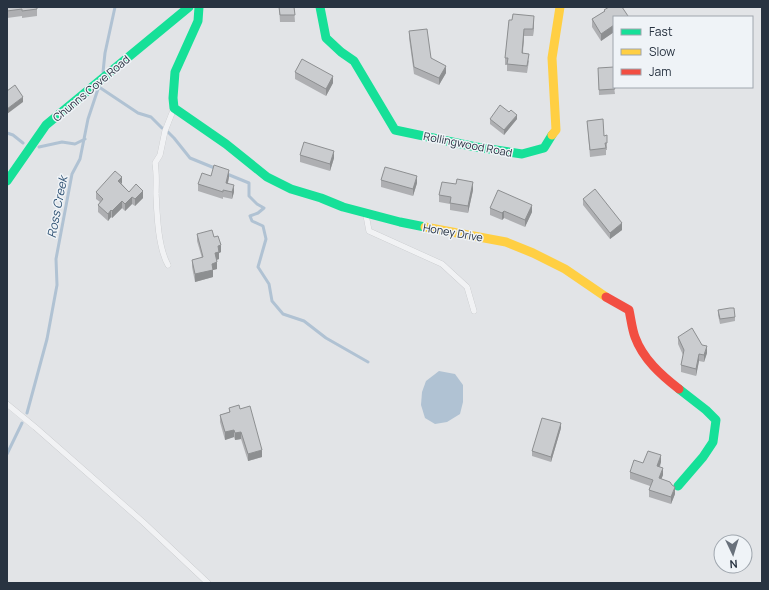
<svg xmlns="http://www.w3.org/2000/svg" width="769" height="590" viewBox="0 0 769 590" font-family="Manrope,sans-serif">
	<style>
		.water { fill: #b0c2d3 }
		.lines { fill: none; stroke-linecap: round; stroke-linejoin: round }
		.stream { stroke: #b0c2d3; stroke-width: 3 }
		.lane-casing { stroke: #c0c2c5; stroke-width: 6 }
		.lane { stroke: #f1f2f4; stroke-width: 5.5 }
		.fast { stroke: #16e098; stroke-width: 9 }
		.slow { stroke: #ffcf43; stroke-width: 9 }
		.jam { stroke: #f24e42; stroke-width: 9 }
		.wall { fill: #aeafb2 }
		.shaded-wall { fill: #8d8f91 }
		.building { fill: #cacccf; stroke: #8d8f91 }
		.labels { text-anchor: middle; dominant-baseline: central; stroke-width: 3; stroke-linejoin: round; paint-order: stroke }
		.street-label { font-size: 11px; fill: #283341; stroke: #eff3f7 }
		.water-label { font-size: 12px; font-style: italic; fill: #325475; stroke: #eff3f7 }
	</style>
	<rect width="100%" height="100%" fill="#e2e4e7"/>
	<!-- water -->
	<path class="water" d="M 439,371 L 455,374 L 463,385 L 463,402 L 460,414 L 447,422 L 435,424 L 425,418 L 421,405 L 422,392 L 426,381 Z"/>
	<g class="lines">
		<!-- stream -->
		<path class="stream" d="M 103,72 L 105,53 L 115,7
			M 99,87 L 138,113 L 151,117 L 162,128
			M 168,132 L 174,138 L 190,158 L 217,169
			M 7,133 L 13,135 L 23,143
			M 39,147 L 62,142 L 75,144 L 85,139
			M 227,174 L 249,183 L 249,196 L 257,204 L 264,208 L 258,213 L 250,216 L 252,221 L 263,226 L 266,239 L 258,267 L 269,284 L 272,301 L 283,314 L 304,321 L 326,338 L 368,362
			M 27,413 L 47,339 L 57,285 L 56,259 L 72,174 L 80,159 L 88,119 L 98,89
			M 7,454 L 22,423"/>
		<!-- lane casing -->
		<g class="lane-casing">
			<path id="lane" d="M 366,215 L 369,231 L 442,264 L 467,287 L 474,311
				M 168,265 C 158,247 157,215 156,194 C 156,184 157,174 155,163 L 160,155 L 165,131 L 174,108
				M 7,404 L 35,427 L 143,522 L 208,583"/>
		</g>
		<!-- lane -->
		<use href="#lane" class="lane"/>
		<!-- fast -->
		<path class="fast" d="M 199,7 L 198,21 L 175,72 L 173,98 L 174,108 L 226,144 L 267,177 L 291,189 L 321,198 L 343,207 L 400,222 L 425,227
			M 320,7 L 326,38 L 341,52 L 354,61 L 395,130 L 476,147 L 522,154 L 544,148 L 552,135
			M 7,181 L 46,125 L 189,7
			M 678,486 L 703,457 L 713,442 L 716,420 L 706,410 L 679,389"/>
		<!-- slow -->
		<path class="slow" d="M 552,135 L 556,130 L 552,58 L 560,7
			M 425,227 L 506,242 L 533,253 L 565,269 L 606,297"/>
		<!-- jam -->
		<path class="jam" d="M 606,297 L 629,310 C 631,319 632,329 635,337 C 643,359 661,375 679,389"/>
	</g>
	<!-- wall -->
	<path class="wall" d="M 7,7 L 37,9 L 37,16 L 22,18 L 22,16 L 7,18 Z
		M 279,7 L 294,7 L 295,22 L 280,22 Z
		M 604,10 L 628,17 L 614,17 L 614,32 L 601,41 L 592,27 L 592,19 L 604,12 Z
		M 509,20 L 534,23 L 533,36 L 524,36 L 523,53 L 529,61 L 527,73 L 507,71 L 507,65 L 505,65 L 505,58 Z
		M 409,31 L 431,58 L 446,73 L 439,85 L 414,74 L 409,38 Z
		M 598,68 L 614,87 L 615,94 L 599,95 Z
		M 295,72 L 333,83 L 326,96 L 295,79 Z
		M 490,119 L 517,119 L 504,135 L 490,124 Z
		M 587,121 L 604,136 L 607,143 L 607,150 L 606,150 L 606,155 L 590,157 Z
		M 300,155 L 334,158 L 330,171 L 300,162 Z
		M 211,176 L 229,177 L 228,183 L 234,192 L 232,199 L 223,197 L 223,199 L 198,191 L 198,184 Z
		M 381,180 L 417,183 L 413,196 L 381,187 Z
		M 122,184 L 129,192 L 143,198 L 135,206 L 132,204 L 125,211 L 122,208 L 112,218 L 111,217 L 108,221 L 98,212 L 98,205 L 100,202 L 96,199 L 96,192 Z
		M 473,190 L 468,213 L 450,210 L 450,204 L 439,202 L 439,195 Z
		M 583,199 L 622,230 L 610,239 L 583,205 Z
		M 490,208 L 532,212 L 525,227 L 504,218 L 502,220 L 490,215 Z
		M 197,234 L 214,237 L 221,252 L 219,253 L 219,259 L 217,260 L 217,269 L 213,270 L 213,277 L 195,282 L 192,267 L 192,260 L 202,258 L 197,241 Z
		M 718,310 L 735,317 L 735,321 L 720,324 L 718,315 Z
		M 678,337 L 707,353 L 704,362 L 699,361 L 696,376 L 681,372 L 681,365 L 683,355 L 678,344 Z
		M 229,408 L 240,409 L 262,457 L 248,461 L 241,439 L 235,440 L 234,437 L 225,440 L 220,422 L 220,415 L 229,412 Z
		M 561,428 L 551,462 L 532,456 L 532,451 Z
		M 661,462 L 660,467 L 663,475 L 661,479 L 675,494 L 671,504 L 649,497 L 649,490 L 650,486 L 630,479 L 630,472 L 643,463 Z"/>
	<!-- shaded-wall -->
	<path class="shaded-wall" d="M 534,16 L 534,23 L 533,36 L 533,29 Z
		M 614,25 L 614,32 L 601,41 L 601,34 Z
		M 524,29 L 524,36 L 522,60 L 522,53 Z
		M 446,66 L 446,73 L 439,85 L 439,78 Z
		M 333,76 L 333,83 L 326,96 L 326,89 Z
		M 23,97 L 23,102 L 7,114 L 7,109 Z
		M 517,115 L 517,119 L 504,135 L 504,130 Z
		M 334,151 L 334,158 L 330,171 L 330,164 Z
		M 229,170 L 229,177 L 226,190 L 226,183 Z
		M 417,176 L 417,183 L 413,196 L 413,189 Z
		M 122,177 L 122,184 L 118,181 Z
		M 473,182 L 473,190 L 468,213 L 468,206 Z
		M 234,185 L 234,192 L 232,199 L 232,192 Z
		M 143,191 L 143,198 L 135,206 L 135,199 Z
		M 132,197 L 132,204 L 125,211 L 125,204 Z
		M 122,201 L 122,208 L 112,218 L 112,211 Z
		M 532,205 L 532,212 L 525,227 L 525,220 Z
		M 111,210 L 111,217 L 108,221 L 108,214 Z
		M 504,211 L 504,218 L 502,220 L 502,213 Z
		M 622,223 L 622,230 L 610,239 L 610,233 Z
		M 221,245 L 221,252 L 219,253 L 219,259 L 215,260 L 215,253 L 218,246 Z
		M 217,262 L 217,269 L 213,270 L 213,277 L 195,282 L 195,274 L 212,264 Z
		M 707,346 L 707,353 L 704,362 L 704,355 Z
		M 699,354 L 699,361 L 696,376 L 696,369 Z
		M 561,423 L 561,428 L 551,462 L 551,457 Z
		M 234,430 L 234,437 L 225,440 L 225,432 Z
		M 241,432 L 241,439 L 235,440 L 235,433 Z
		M 262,450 L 262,457 L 248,461 L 248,454 Z
		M 661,455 L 661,462 L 657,473 L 657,466 Z
		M 663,468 L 663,475 L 659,485 L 659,478 Z
		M 675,487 L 675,494 L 671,504 L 671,497 Z"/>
	<!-- building -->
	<path class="building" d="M 7,7 L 37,7 L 37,9 L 22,11 L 22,9 L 7,11 Z
		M 279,7 L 294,7 L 295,15 L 280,15 Z
		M 609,7 L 622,7 L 628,16 L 627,17 L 614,17 L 614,25 L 601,34 L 592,19 L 605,11 L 604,10 Z
		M 513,14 L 534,16 L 533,29 L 524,29 L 522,53 L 529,54 L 527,66 L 507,64 L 508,58 L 505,58 L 509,20 L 512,20 Z
		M 427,29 L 431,58 L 446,66 L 439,78 L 414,67 L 409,31 Z
		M 302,59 L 333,76 L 326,89 L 295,72 Z
		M 614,67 L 614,87 L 615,89 L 599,90 L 598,68 Z
		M 15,85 L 23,97 L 7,109 L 7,91 Z
		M 500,105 L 509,112 L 511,110 L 517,115 L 504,130 L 490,119 Z
		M 603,119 L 604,136 L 607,135 L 607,143 L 605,143 L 606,148 L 590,150 L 587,121 Z
		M 304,142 L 334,151 L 330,164 L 300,155 Z
		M 214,165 L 229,170 L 226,183 L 234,185 L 232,192 L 223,190 L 223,192 L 198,184 L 202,173 L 211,176 Z
		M 385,167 L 417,176 L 413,189 L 381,180 Z
		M 115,171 L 122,177 L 118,181 L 129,192 L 136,184 L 143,191 L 135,199 L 132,197 L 125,204 L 122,201 L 112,211 L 111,210 L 108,214 L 98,205 L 103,199 L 96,192 Z
		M 457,179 L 473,182 L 468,206 L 450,203 L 451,197 L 439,195 L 442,182 L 456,184 Z
		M 595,189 L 622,223 L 610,233 L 583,199 Z
		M 498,190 L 532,205 L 525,220 L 504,211 L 502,213 L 490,208 Z
		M 212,230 L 214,237 L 218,236 L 221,245 L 218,246 L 219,252 L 215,253 L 217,262 L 212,264 L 213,270 L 195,274 L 192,260 L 203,257 L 197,234 Z
		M 730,308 L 734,308 L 735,317 L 720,319 L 718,310 Z
		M 692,328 L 702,345 L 707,346 L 704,355 L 699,354 L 696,369 L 681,365 L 684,350 L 678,337 Z
		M 239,405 L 240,409 L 250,406 L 262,450 L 248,454 L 241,432 L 235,433 L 234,430 L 225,432 L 220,415 L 230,412 L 229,408 Z
		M 542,418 L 561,423 L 551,457 L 532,451 Z
		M 648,451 L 661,455 L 657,466 L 663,468 L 659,478 L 670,482 L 672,485 L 675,487 L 671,497 L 649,490 L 653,480 L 630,472 L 634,460 L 643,463 Z"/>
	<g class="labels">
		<!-- street labels -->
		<g class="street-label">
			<text transform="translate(91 88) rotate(-40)">Chunns Cove Road</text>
			<text transform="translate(468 144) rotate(11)">Rollingwood Road</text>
			<text transform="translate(453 232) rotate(10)">Honey Drive</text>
		</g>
		<!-- water labels -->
		<g class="water-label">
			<text transform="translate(57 207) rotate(-79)">Ross Creek</text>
		</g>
	</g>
	<!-- border -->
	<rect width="769" height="590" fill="none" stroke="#283341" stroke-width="16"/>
	<!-- legend -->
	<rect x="613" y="16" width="140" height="72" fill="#eff3f7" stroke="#9fa6ae"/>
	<rect x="621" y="29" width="20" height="6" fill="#16e098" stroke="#9fa6ae"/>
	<text x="649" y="36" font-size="12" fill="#283341">Fast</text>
	<rect x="621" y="49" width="20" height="6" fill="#ffcf43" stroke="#9fa6ae"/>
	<text x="649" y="56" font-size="12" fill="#283341">Slow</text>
	<rect x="621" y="69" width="20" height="6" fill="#f24e42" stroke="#9fa6ae"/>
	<text x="649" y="76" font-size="12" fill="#283341">Jam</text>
	<!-- north arrow -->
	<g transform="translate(733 554) rotate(176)"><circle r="19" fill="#eff3f7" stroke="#9fa6ae"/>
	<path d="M0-3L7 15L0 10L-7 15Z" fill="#69717b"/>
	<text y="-6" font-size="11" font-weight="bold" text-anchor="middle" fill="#283341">N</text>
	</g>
</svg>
